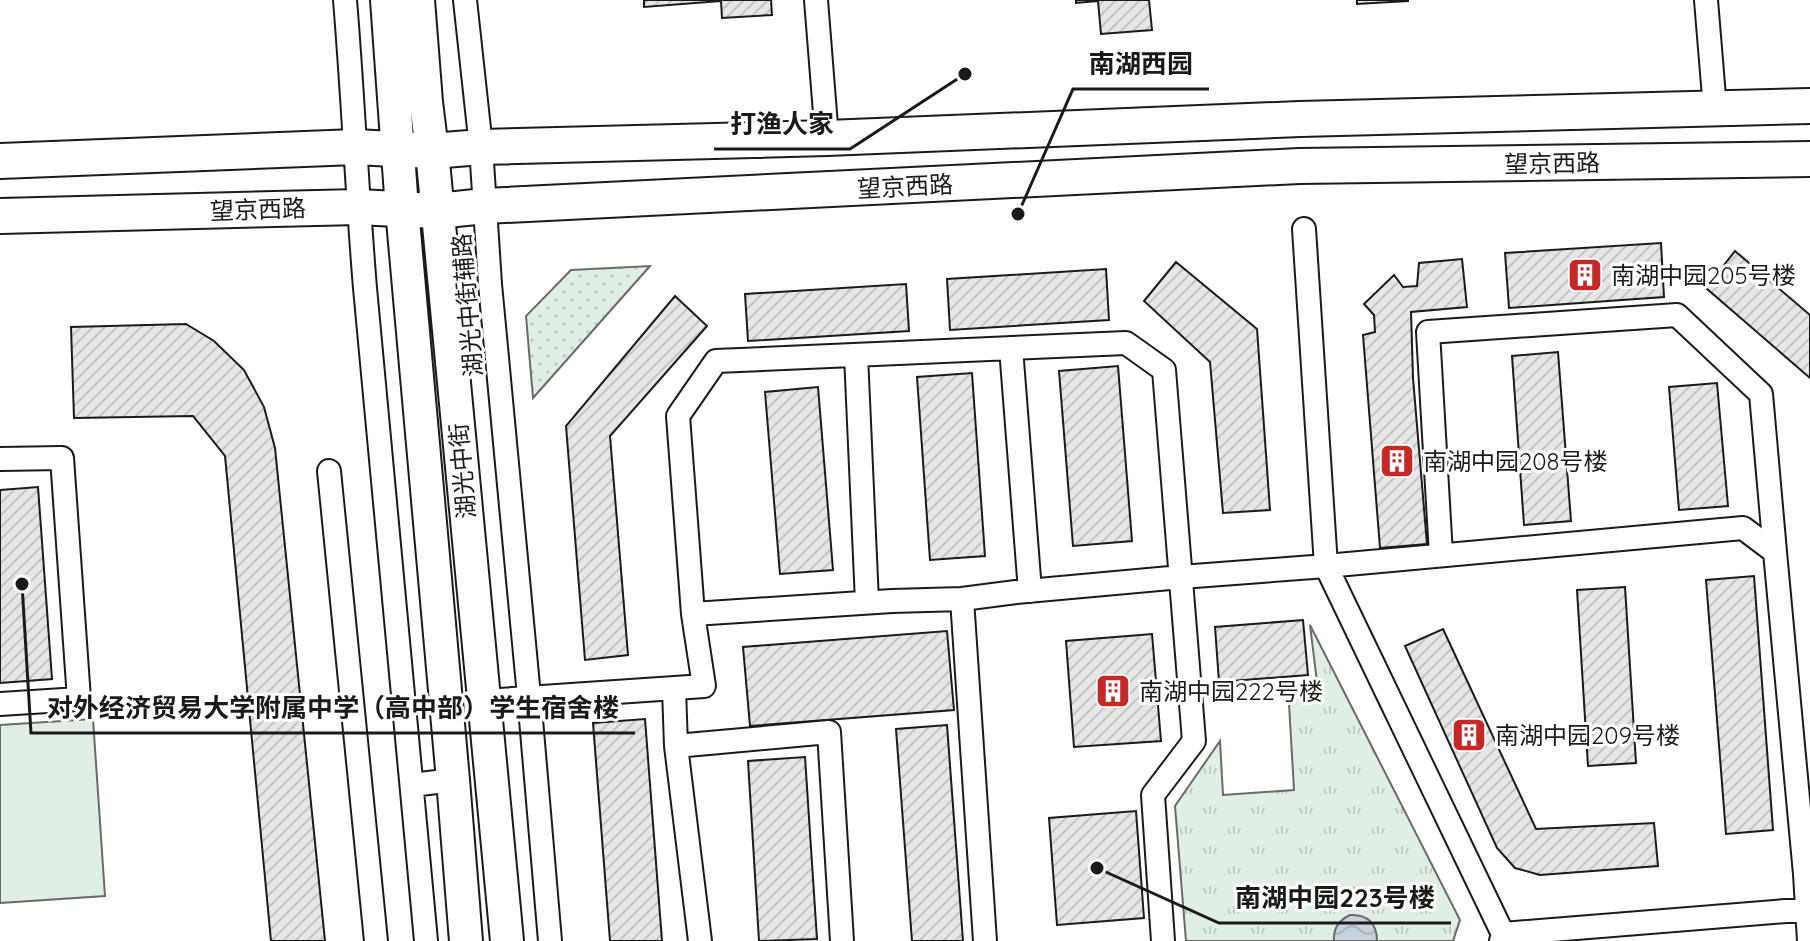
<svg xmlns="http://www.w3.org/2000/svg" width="1810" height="941" viewBox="0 0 1810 941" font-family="Quicksand,'Noto Sans SC',sans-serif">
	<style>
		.grass { fill: url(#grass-dots); stroke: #6a6a6a; stroke-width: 2 }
		.park { fill: url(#park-tufts); stroke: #6a6a6a; stroke-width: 2 }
		.pitch { fill: #e0efe3; stroke: #6a6a6a; stroke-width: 2 }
		.water { fill: url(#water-waves); stroke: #6a6a6a; stroke-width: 2 }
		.building { fill: url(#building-hatch); stroke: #1a1a1a; stroke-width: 2 }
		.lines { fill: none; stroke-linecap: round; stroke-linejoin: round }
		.street-casing { stroke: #1a1a1a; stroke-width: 26 }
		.secondary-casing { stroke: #1a1a1a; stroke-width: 36 }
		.primary-casing { stroke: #1a1a1a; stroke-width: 38 }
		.street { stroke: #fff; stroke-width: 22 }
		.secondary { stroke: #fff; stroke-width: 32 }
		.primary { stroke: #fff; stroke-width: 34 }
		.labels { text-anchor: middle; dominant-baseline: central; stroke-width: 6; stroke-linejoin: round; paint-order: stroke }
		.street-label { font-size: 24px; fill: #1a1a1a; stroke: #fff }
		.poi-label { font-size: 24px; fill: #1a1a1a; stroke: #fff; text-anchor: start }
		.leader { fill: none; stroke: #1a1a1a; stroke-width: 3 }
		.callout-dot { fill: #1a1a1a; stroke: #fff; stroke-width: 3 }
		.callout-label { font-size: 26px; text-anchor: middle; font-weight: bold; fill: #1a1a1a; stroke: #fff; stroke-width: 6; stroke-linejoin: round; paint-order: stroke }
	</style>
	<defs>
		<pattern id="grass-dots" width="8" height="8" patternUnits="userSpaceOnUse" patternTransform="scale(2)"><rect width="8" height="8" fill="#e0efe3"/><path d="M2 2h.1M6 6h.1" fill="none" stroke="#c0ccc2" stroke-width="1.8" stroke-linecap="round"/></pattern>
		<pattern id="park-tufts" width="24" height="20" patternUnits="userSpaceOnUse" patternTransform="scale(2)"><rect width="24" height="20" fill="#e0efe3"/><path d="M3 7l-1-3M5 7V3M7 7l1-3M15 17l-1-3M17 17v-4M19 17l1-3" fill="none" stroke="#c0ccc2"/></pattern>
		<pattern id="water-waves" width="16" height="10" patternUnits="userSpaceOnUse" patternTransform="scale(2)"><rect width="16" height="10" fill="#c6d2dc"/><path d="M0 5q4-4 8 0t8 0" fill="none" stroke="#aab4bc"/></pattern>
		<pattern id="building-hatch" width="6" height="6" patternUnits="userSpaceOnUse" patternTransform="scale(2)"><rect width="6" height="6" fill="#e6e6e6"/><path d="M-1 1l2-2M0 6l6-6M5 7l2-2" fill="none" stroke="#c5c5c5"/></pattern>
	</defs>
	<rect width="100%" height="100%" fill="#fff"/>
	<!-- grass -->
	<path class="grass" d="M 650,266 L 533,398 L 526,316 L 571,270 Z"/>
	<!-- park -->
	<path class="park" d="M 1310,625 L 1460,920 L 1453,941 L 1186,941 L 1175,806 L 1220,741 L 1223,795 L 1294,790 L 1288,686 L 1317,682 Z"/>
	<!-- pitch -->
	<path class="pitch" d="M 93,719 L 105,896 L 0,903 L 0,725 Z"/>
	<!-- water -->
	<path class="water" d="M 1350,915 C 1368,914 1377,924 1377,941 L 1334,941 C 1333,928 1339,920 1350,915 Z"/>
	<!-- building -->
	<path class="building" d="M 644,0 L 771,0 L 772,15 L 722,18 L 721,1 L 644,7 Z
		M 1076,0 L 1149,0 L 1152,30 L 1101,34 L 1098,1 L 1076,3 Z
		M 1357,0 L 1408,0 L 1408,1 L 1357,4 Z
		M 1661,243 L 1664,297 L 1509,308 L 1505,253 Z
		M 1735,251 L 1810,315 L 1810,378 L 1706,288 Z
		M 1462,259 L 1467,307 L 1411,312 L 1413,378 L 1427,544 L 1380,548 L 1363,335 L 1375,332 L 1374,315 L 1364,304 L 1394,275 L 1403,287 L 1417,286 L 1419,263 Z
		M 1176,262 L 1257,329 L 1270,510 L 1223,513 L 1210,362 L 1144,301 Z
		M 1106,269 L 1109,320 L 950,330 L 947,279 Z
		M 906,284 L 909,331 L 748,341 L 745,294 Z
		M 675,296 L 707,326 L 610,436 L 628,655 L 585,660 L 566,426 Z
		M 186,324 L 214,341 L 244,370 L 264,407 L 275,448 L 325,941 L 271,941 L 225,456 L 193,416 L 74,418 L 71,327 Z
		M 1558,352 L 1571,521 L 1524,525 L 1512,356 Z
		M 1118,366 L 1132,541 L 1073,546 L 1059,371 Z
		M 972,373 L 985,556 L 930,560 L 917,377 Z
		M 1717,383 L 1728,506 L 1679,510 L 1669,387 Z
		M 818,387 L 833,570 L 780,574 L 765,392 Z
		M 38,487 L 52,679 L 0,683 L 0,490 Z
		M 1754,576 L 1773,830 L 1726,834 L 1706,580 Z
		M 1625,587 L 1636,763 L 1588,766 L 1577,590 Z
		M 1303,620 L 1308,675 L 1219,682 L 1215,627 Z
		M 1443,629 L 1536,829 L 1654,823 L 1658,866 L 1540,875 L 1515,868 L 1497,848 L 1405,646 Z
		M 947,631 L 954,710 L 750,726 L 743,647 Z
		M 1152,634 L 1161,741 L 1074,747 L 1066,641 Z
		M 645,719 L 662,941 L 610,941 L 593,723 Z
		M 947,725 L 963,941 L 912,941 L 896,729 Z
		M 805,757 L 817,939 L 759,941 L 748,761 Z
		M 1136,811 L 1144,918 L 1057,925 L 1049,818 Z"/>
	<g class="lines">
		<!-- street casing -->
		<g class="street-casing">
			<path id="street" d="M 345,0 C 353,96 357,192 365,288 L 426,941
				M 465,0 L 481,147 L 490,284 L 529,696 L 550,941
				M 816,0 L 827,138
				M 1706,0 L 1715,109
				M 1304,229 L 1326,566 L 1503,934 L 1501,941
				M 1011,348 L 1030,591
				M 856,355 L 867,602
				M 0,459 L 62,458 L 79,699 L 0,704
				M 329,471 L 376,941
				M 1441,555 L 1428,332 L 1677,315 L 1761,394 L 1775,552
				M 962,599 L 985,941
				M 693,614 L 678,416 L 716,361 L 1126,343 L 1164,370 L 1194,741 L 1153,795 L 1163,941
				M 674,689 L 676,746 L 700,941
				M 484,701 L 704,686 L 693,614 L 892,601 L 962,599 L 1016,592 L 1181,577 L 1326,566 L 1743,528 L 1775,552 L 1805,874 L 1809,941
				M 676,746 L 829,732 L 842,941
				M 412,785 L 453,780
				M 1503,934 L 1810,909"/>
		</g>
		<!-- secondary casing -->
		<g class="secondary-casing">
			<path id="secondary" d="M 387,0 L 402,209 L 453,780 L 466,941
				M 418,0 L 426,102 L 432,151 L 507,941"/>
		</g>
		<!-- primary casing -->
		<g class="primary-casing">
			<path id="primary" d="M 0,161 L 355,147 L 432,151 L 481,147 L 827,138 L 1300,119 L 1810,106
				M 0,216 L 358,207 L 437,211 L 485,206 L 1299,166 L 1810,159"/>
		</g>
		<!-- street -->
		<use href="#street" class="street"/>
		<!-- secondary -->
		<use href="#secondary" class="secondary"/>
		<!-- primary -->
		<use href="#primary" class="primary"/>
	</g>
	<!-- icons -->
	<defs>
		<g id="building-square" transform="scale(1.8)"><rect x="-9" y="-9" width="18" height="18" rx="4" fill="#c62828" stroke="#fff"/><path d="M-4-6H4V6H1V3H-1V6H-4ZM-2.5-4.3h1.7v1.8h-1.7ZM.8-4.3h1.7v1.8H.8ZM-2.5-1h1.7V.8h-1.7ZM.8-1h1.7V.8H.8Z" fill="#fff"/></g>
	</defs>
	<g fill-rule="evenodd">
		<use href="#building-square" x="1585" y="275"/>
		<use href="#building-square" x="1397" y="461"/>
		<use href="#building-square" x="1113" y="691"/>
		<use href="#building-square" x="1469" y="735"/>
	</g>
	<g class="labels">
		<!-- street labels -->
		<g class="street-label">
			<text transform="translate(1552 163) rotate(-1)">望京西路</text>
			<text transform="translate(905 186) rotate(-3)">望京西路</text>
			<text transform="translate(258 209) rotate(-2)">望京西路</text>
			<text transform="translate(467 305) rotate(-95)">湖光中街辅路</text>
			<text transform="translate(462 471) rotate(-95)">湖光中街</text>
		</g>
		<!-- poi labels -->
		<g class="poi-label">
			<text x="1611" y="275">南湖中园205号楼</text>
			<text x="1423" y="461">南湖中园208号楼</text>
			<text x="1139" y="691">南湖中园222号楼</text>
			<text x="1495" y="735">南湖中园209号楼</text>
		</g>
	</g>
	<!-- callouts -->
	<path class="leader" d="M1018 214L1073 89H1209M965 74L850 149H714M22 584L31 733H635M1097 868L1219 923H1451"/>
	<g class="callout-dot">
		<circle cx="1018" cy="214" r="8"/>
		<circle cx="965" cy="74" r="8"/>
		<circle cx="22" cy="584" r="8"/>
		<circle cx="1097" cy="868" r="8"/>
	</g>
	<g class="callout-label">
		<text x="1141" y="73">南湖西园</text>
		<text x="782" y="133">打渔人家</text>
		<text x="333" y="717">对外经济贸易大学附属中学（高中部）学生宿舍楼</text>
		<text x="1335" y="907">南湖中园223号楼</text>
	</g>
</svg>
